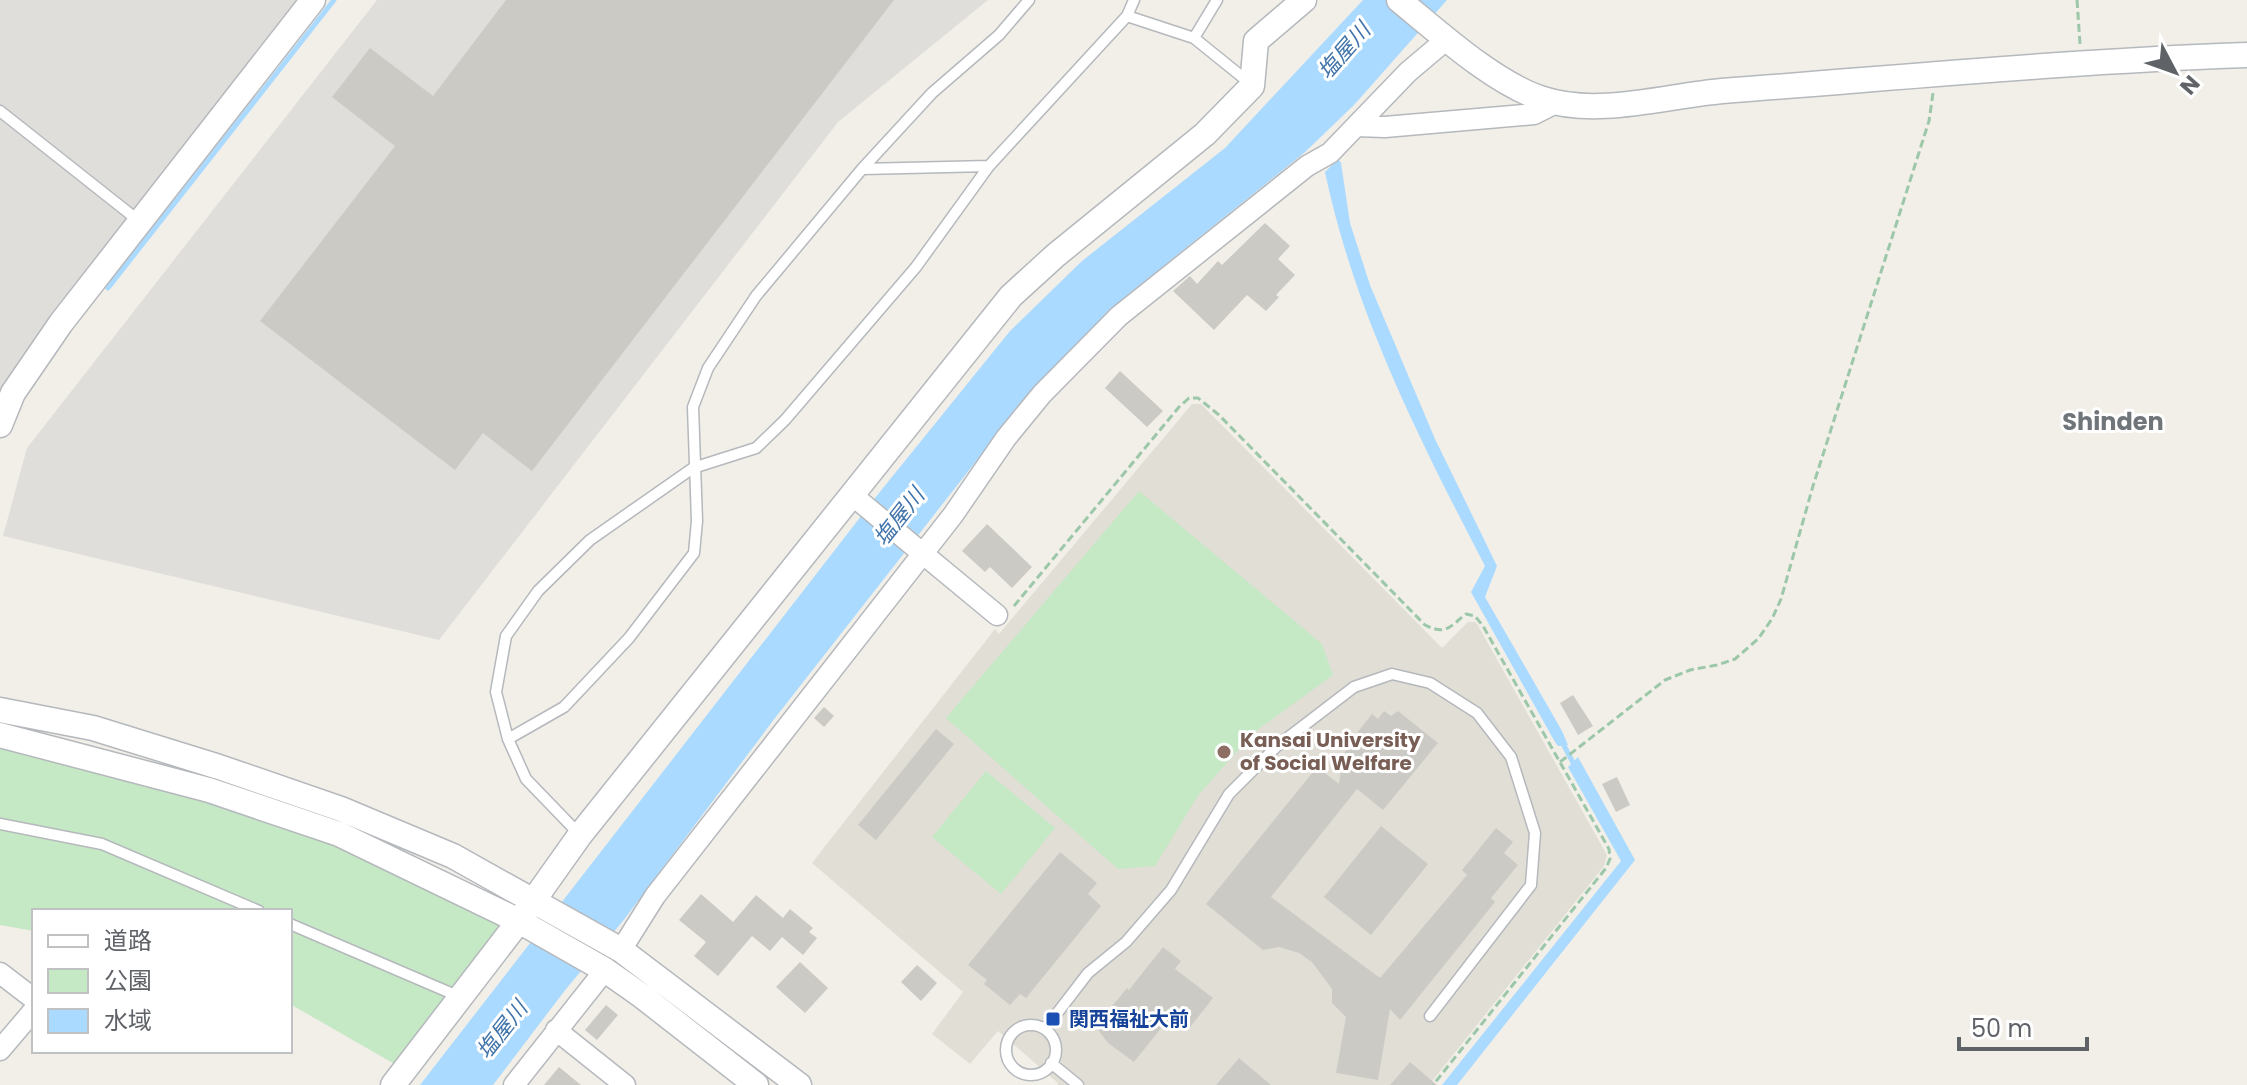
<svg xmlns="http://www.w3.org/2000/svg" width="2247" height="1085" viewBox="0 0 2247 1085" font-family="Poppins,'Noto Sans JP',sans-serif">
	<style>
		.industrial { fill: #e0deda }
		.education { fill: #e1ded6 }
		.green { fill: #c5e8c5 }
		.water { fill: #aadaff }
		.lines { fill: none; stroke-linecap: round; stroke-linejoin: round }
		.stream { stroke: #aadaff; stroke-width: 5 }
		.building { fill: #cccac5 }
		.service-casing { stroke: #b5b8bc; stroke-width: 13 }
		.minor-casing { stroke: #b5b8bc; stroke-width: 23 }
		.tertiary-casing { stroke: #b5b8bc; stroke-width: 27 }
		.path { stroke: #9cc7a9; stroke-width: 3; stroke-dasharray: 8 4; stroke-linecap: butt }
		.service { stroke: #fff; stroke-width: 10 }
		.minor { stroke: #fff; stroke-width: 20 }
		.tertiary { stroke: #fff; stroke-width: 24 }
		.education-dot { fill: #8d6e63; stroke: #fff; stroke-width: 3 }
		.transit-dot { fill: #1a4fb4; stroke: #fff; stroke-width: 3 }
		.labels { text-anchor: middle; dominant-baseline: central; stroke-width: 6; stroke-linejoin: round; paint-order: stroke }
		.education-label { font-size: 20px; font-weight: bold; fill: #785e54; stroke: #fff; text-anchor: start }
		.transit-label { font-size: 20px; font-weight: bold; fill: #164399; stroke: #fff; text-anchor: start }
		.water-label { font-size: 22px; font-style: italic; fill: #4174aa; stroke: #fff }
		.quarter-label { font-size: 24px; font-weight: bold; fill: #70757a; stroke: #fff }
	</style>
	<rect width="100%" height="100%" fill="#f1efe8"/>
	<!-- industrial -->
	<path class="industrial" d="M 0,0 L 321,0 L 0,403 Z
		M 377,0 L 988,0 L 838,122 L 439,640 L 3,536 L 27,448 Z"/>
	<!-- education -->
	<path class="education" d="M 1192,404 L 1201,404 L 1442,648 L 1468,622 L 1476,622 L 1607,855 L 1604,866 L 1429,1085 L 1057,1085 L 1058,1083 L 998,1031 L 970,1064 L 932,1034 L 963,992 L 812,863 L 995,629 L 999,634 Z"/>
	<!-- green -->
	<path class="green" d="M 1139,491 L 1322,644 L 1333,675 L 1253,733 L 1197,797 L 1155,866 L 1118,869 L 946,718 Z
		M 0,737 L 275,812 L 519,921 L 405,1070 L 290,1004 L 290,911 L 34,911 L 34,931 L 0,925 Z
		M 986,771 L 1055,828 L 1001,894 L 932,837 Z"/>
	<!-- water -->
	<path class="water" d="M 1363,0 L 1447,0 L 1354,105 L 1304,153 L 1110,309 L 1024,400 L 775,718 L 623,921 L 566,989 L 493,1085 L 420,1085 L 879,493 L 1010,331 L 1082,261 L 1225,148 Z
		M 1338,159 L 1341,163 L 1350,223 L 1370,285 L 1435,439 L 1497,566 L 1485,597 L 1562,731 L 1568,745 L 1558,746 L 1555,742 L 1471,592 L 1485,566 C 1420,441 1354,311 1325,172 Z
		M 1578,757 L 1635,860 L 1457,1085 L 1442,1085 L 1621,861 L 1568,767 Z"/>
	<g class="lines">
		<!-- stream -->
		<path class="stream" d="M 108,288 L 334,0
			M 1562,742 L 1576,768"/>
	</g>
	<!-- building -->
	<path class="building" d="M 506,0 L 894,0 L 532,471 L 483,433 L 455,470 L 260,321 L 395,146 L 332,97 L 370,48 L 433,96 Z
		M 1265,223 L 1290,246 L 1278,259 L 1295,275 L 1276,295 L 1279,297 L 1266,311 L 1247,295 L 1214,330 L 1173,291 L 1190,276 L 1197,284 L 1218,261 L 1222,265 Z
		M 1120,371 L 1163,411 L 1147,427 L 1105,388 Z
		M 987,524 L 1032,567 L 1012,588 L 990,567 L 985,572 L 962,551 Z
		M 1573,695 L 1593,726 L 1578,735 L 1560,703 Z
		M 824,707 L 834,716 L 824,727 L 814,718 Z
		M 1384,711 L 1391,716 L 1398,711 L 1438,743 L 1383,810 L 1357,789 L 1271,897 L 1380,978 L 1467,875 L 1462,870 L 1496,828 L 1513,842 L 1504,853 L 1518,865 L 1491,898 L 1495,902 L 1400,1020 L 1390,1009 L 1378,1080 L 1336,1073 L 1346,1017 L 1332,1003 L 1332,989 L 1312,962 L 1299,953 L 1279,947 L 1263,950 L 1206,904 L 1317,767 L 1339,784 L 1343,756 L 1350,742 L 1372,714 L 1378,719 Z
		M 936,729 L 954,744 L 876,840 L 858,825 Z
		M 1617,777 L 1630,805 L 1616,812 L 1602,784 Z
		M 1381,826 L 1428,864 L 1371,935 L 1324,897 Z
		M 1060,852 L 1097,883 L 1088,894 L 1101,906 L 1026,998 L 1020,994 L 1010,1005 L 984,984 L 987,980 L 968,965 Z
		M 701,894 L 733,922 L 756,895 L 783,918 L 790,909 L 813,928 L 809,932 L 817,938 L 803,955 L 782,937 L 770,951 L 752,936 L 718,976 L 694,956 L 706,942 L 679,920 Z
		M 1163,947 L 1181,961 L 1175,969 L 1213,998 L 1187,1031 L 1170,1017 L 1134,1062 L 1108,1043 L 1099,1031 L 1100,1021 L 1127,988 L 1129,990 Z
		M 800,962 L 828,988 L 805,1013 L 776,987 Z
		M 917,965 L 937,983 L 921,1001 L 901,982 Z
		M 606,1005 L 618,1015 L 597,1040 L 585,1030 Z
		M 1239,1058 L 1271,1085 L 1216,1085 Z
		M 1410,1062 L 1437,1085 L 1390,1085 Z
		M 559,1067 L 581,1085 L 544,1085 Z"/>
	<g class="lines">
		<!-- service casing -->
		<g class="service-casing">
			<path id="service" d="M 1127,16 L 1194,38 L 1251,84
				M 1194,38 L 1217,0
				M 0,111 L 139,221
				M 862,169 L 989,166
				M 508,739 L 564,707 L 629,638 L 694,553 L 697,521 L 693,407 L 708,368 L 756,296 L 862,169 L 932,93 L 999,35 L 1029,0
				M 0,824 L 102,844 L 259,911
				M 580,835 L 526,779 L 508,739 L 496,692 L 506,636 L 538,591 L 590,540 L 693,468 L 756,448 L 785,420 L 916,267 L 989,166 L 1127,16 L 1134,0
				M 290,924 L 460,997
				M1006 1050a25 25 0 1 1 50 0a25 25 0 1 1-50 0Z
				M 1045,1029 L 1088,973 L 1126,942 L 1171,890 L 1229,794 L 1277,746 L 1354,687 L 1392,674 L 1430,683 L 1477,713 L 1511,757 L 1535,833 L 1531,885 L 1430,1016
				M 1051,1063 L 1078,1085"/>
		</g>
		<!-- minor casing -->
		<g class="minor-casing">
			<path id="minor" d="M 1356,126 L 1385,127 L 1534,114 L 1558,102
				M 852,495 L 997,615
				M 621,950 L 655,896 L 953,515 L 1006,438 L 1042,394 L 1119,316 L 1307,166 L 1330,153 L 1408,72 L 1447,39
				M 0,973 L 34,999
				M 556,1030 L 625,1085
				M 0,1050 L 34,1010
				M 514,1085 L 605,970"/>
		</g>
		<!-- tertiary casing -->
		<g class="tertiary-casing">
			<path id="tertiary" d="M 1399,0 C 1438,32 1495,84 1543,99 C 1597,117 1666,96 1722,91 C 1897,78 2072,61 2247,55
				M 0,425 L 13,393 L 61,323 L 313,0
				M 0,710 L 93,728 L 219,767 L 341,809 L 453,856 L 621,950 L 799,1085
				M 0,735 L 209,790 L 339,834 L 519,921 L 605,970 L 642,996 L 756,1085
				M 393,1085 L 519,921 L 580,835 L 1011,296 L 1056,255 L 1205,134 L 1252,86 L 1256,41 L 1304,0"/>
		</g>
		<!-- path -->
		<path class="path" d="M 2077,0 L 2080,44
			M 1014,606 L 1179,407 L 1189,398 L 1198,398 L 1219,415 L 1425,625 C 1447,636 1450,626 1466,614 L 1475,616 L 1483,626 L 1609,849 L 1610,859 L 1606,868 L 1433,1085
			M 1560,762 L 1665,680 L 1690,670 L 1717,665 L 1735,659 L 1758,639 L 1772,619 L 1781,599 L 1813,486 L 1929,121 L 1933,93"/>
		<!-- service -->
		<use href="#service" class="service"/>
		<!-- minor -->
		<use href="#minor" class="minor"/>
		<!-- tertiary -->
		<use href="#tertiary" class="tertiary"/>
	</g>
	<!-- markers -->
	<circle class="education-dot" cx="1224" cy="752" r="8"/>
	<rect class="transit-dot" x="1045" y="1011" width="16" height="16" rx="4"/>
	<g class="labels">
		<!-- education labels -->
		<g class="education-label">
			<text x="1240" y="740">Kansai University<tspan x="1240" dy="23">of Social Welfare</tspan></text>
		</g>
		<!-- transit labels -->
		<g class="transit-label">
			<text x="1069" y="1019">関西福祉大前</text>
		</g>
		<!-- water labels -->
		<g class="water-label">
			<text transform="translate(1344 51) rotate(-49)">塩屋川</text>
			<text transform="translate(899 517) rotate(-52)">塩屋川</text>
			<text transform="translate(502 1030) rotate(-52)">塩屋川</text>
		</g>
		<!-- quarter labels -->
		<g class="quarter-label">
			<text x="2113" y="421">Shinden</text>
		</g>
	</g>
	<!-- legend -->
	<rect x="32" y="909" width="260" height="144" fill="#ffffff" stroke="#bfc1c3" stroke-width="2"/>
	<rect x="48" y="935" width="40" height="12" fill="#ffffff" stroke="#bfc1c3" stroke-width="2"/>
	<text x="104" y="949" font-size="24" fill="#5f6368">道路</text>
	<rect x="48" y="969" width="40" height="24" fill="#c5e8c5" stroke="#bfc1c3" stroke-width="2"/>
	<text x="104" y="989" font-size="24" fill="#5f6368">公園</text>
	<rect x="48" y="1009" width="40" height="24" fill="#aadaff" stroke="#bfc1c3" stroke-width="2"/>
	<text x="104" y="1029" font-size="24" fill="#5f6368">水域</text>
	<!-- north arrow -->
	<g transform="translate(2175 72) rotate(131)" stroke="#ffffff" stroke-width="6" paint-order="stroke">
	<path d="M0-6L14 30L0 20L-14 30Z" fill="#5f6368"/>
	<text y="-12" font-size="22" font-weight="bold" text-anchor="middle" fill="#5f6368">N</text>
	</g>
	<!-- scale -->
	<path d="M1959 1037v12h128v-12" fill="none" stroke="#5f6368" stroke-width="4"/>
	<text x="1971" y="1037" font-size="24" fill="#5f6368" stroke="#ffffff" stroke-width="6" paint-order="stroke">50 m</text>
</svg>
